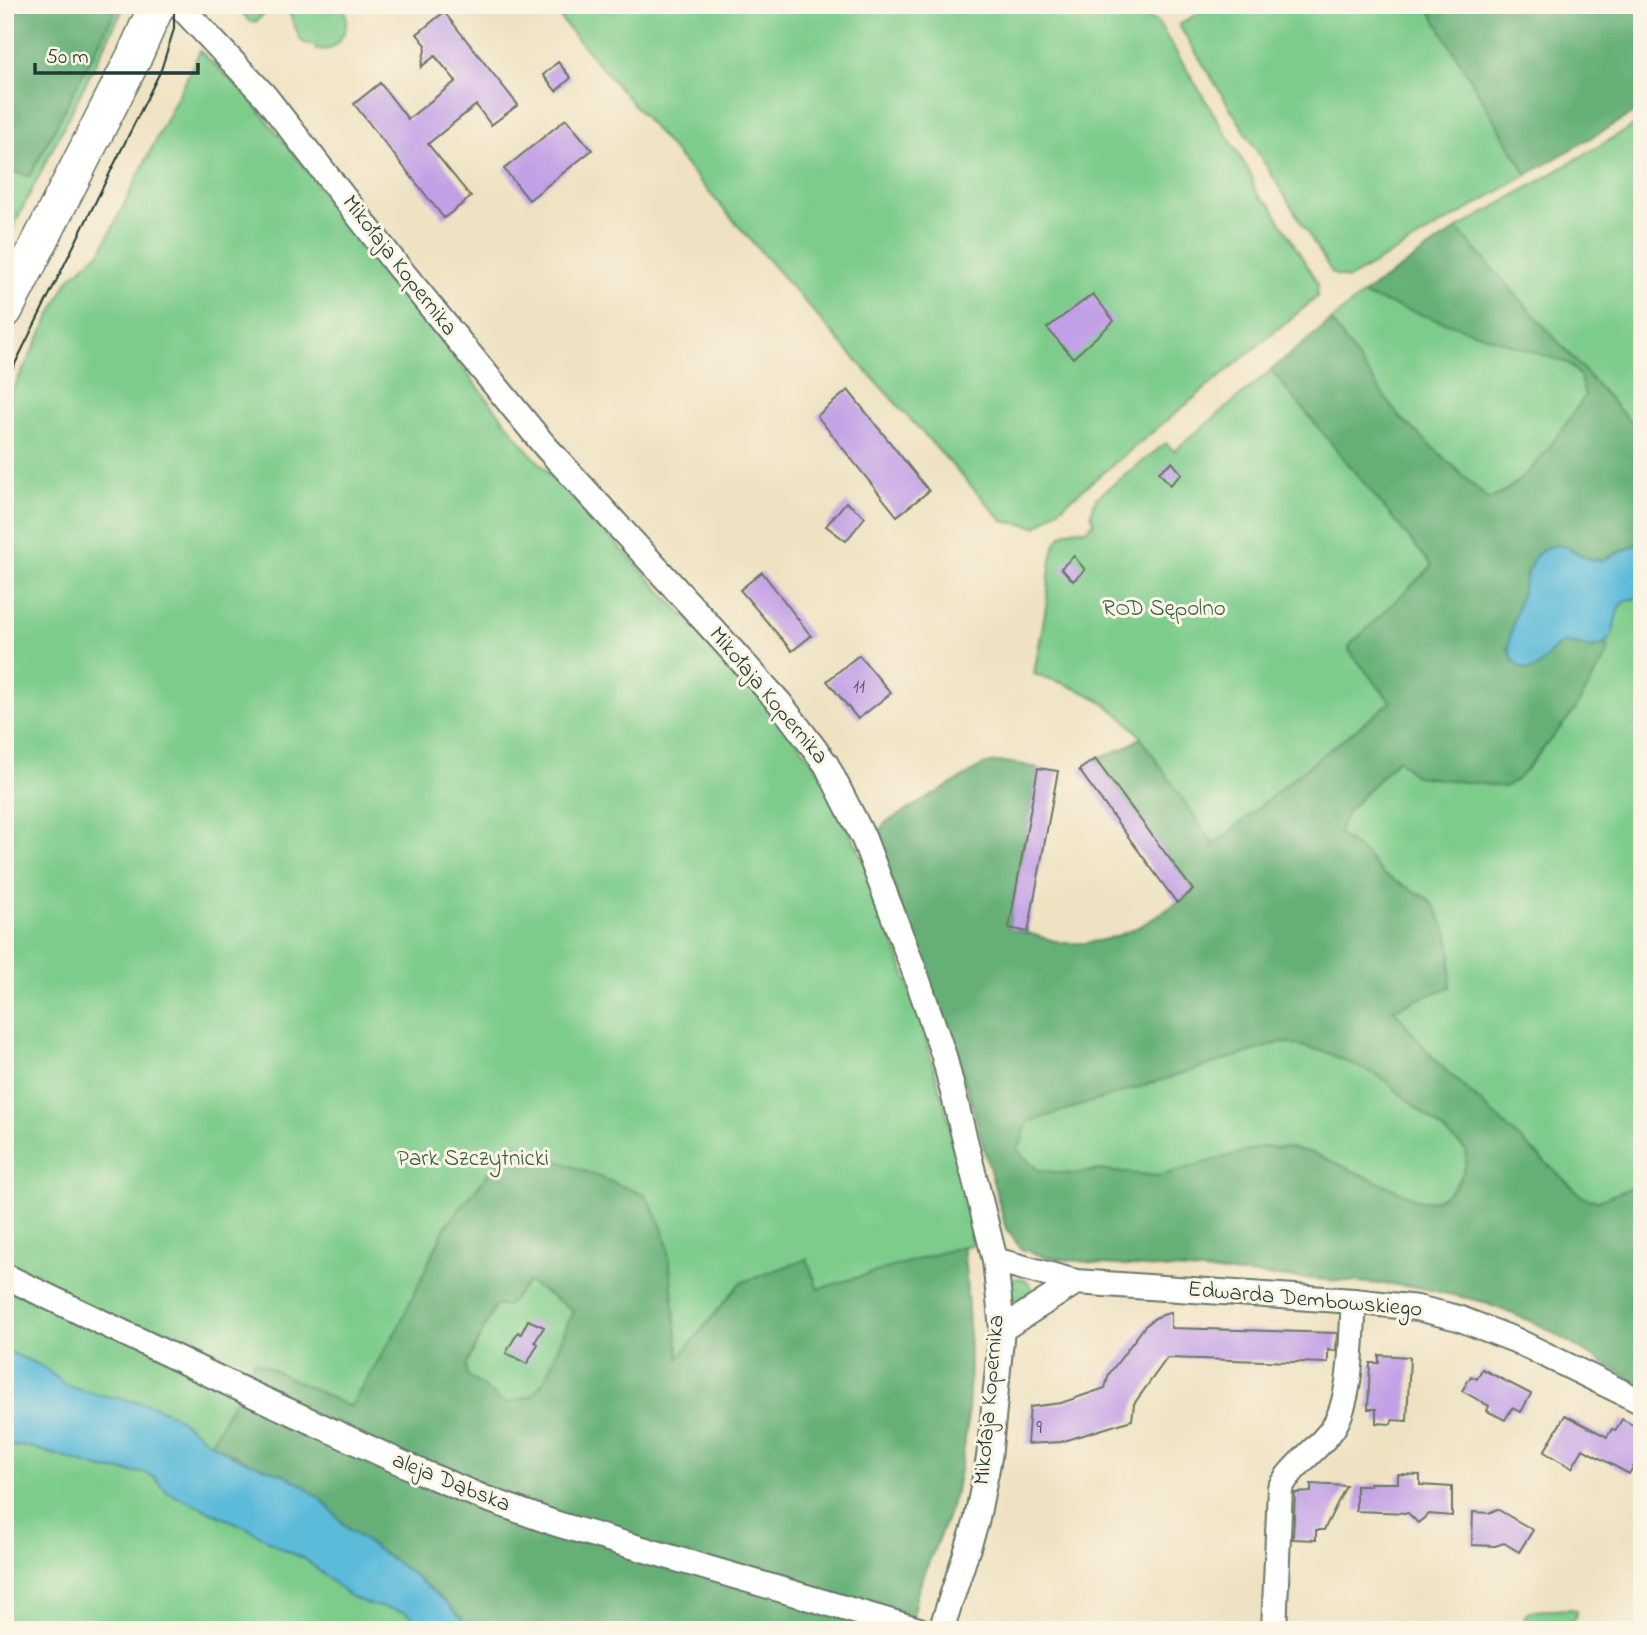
<svg xmlns="http://www.w3.org/2000/svg" width="1647" height="1635" viewBox="0 0 1647 1635" font-family="'Indie Flower',sans-serif">
	<style>
		.green { fill: #7ecc8c; stroke: #4e8460; stroke-width: 2 }
		.forest { fill: #66b078; stroke: #427656; stroke-width: 2; fill-rule: evenodd }
		.water { fill: #5bbbd9; stroke: #3d7c86; stroke-width: 2 }
		.building { fill: #c2a0e6 }
		.lines { fill: none; stroke-linecap: round; stroke-linejoin: round }
		.street-casing { stroke: #687766; stroke-width: 28 }
		.secondary-casing { stroke: #687766; stroke-width: 38 }
		.street { stroke: #fff; stroke-width: 24 }
		.secondary { stroke: #fff; stroke-width: 35 }
		.tram { stroke: #1f3d34; stroke-width: 2 }
		.labels { text-anchor: middle; dominant-baseline: central; stroke-width: 6; stroke-linejoin: round; paint-order: stroke }
		.number-label { font-size: 19px; fill: #485660 }
		.street-label { font-size: 23px; fill: #1f3d34; stroke: #fcf5e5 }
		.park-label { font-size: 23px; fill: #37614a; stroke: #fcf5e5 }
	</style>
	<rect width="100%" height="100%" fill="#fcf5e5"/>
	<filter id="ink" filterUnits="userSpaceOnUse"><feTurbulence type="fractalNoise" baseFrequency=".0143" numOctaves="2"/><feDisplacementMap in="SourceGraphic" scale="14" xChannelSelector="R" yChannelSelector="G"/><feConvolveMatrix kernelMatrix="1 2 1 2 8 2 1 2 1" color-interpolation-filters="sRGB"/></filter>
	<filter id="wash" filterUnits="userSpaceOnUse"><feTurbulence type="fractalNoise" baseFrequency=".00686" numOctaves="4" result="noise"/><feDisplacementMap in="SourceGraphic" scale="28" xChannelSelector="R" yChannelSelector="G"/><feGaussianBlur stdDeviation="1.57" result="paint"/><feColorMatrix in="noise" values="0 0 0 0 0 0 0 0 0 0 0 0 0 0 0 0 0 1.4 0 .05"/><feComposite in="paint" operator="in"/></filter>
	<g filter="url(#wash)">
		<rect width="100%" height="100%" fill="#efe2c2"/>
		<!-- green -->
		<path class="green" d="M 5,5 L 125,5 L 5,243 Z
			M 243,5 L 275,5 L 255,22 L 250,22 L 244,15 Z
			M 286,5 L 344,6 C 350,23 345,39 330,49 L 316,50 L 316,47 L 304,43 L 300,39 Z
			M 553,5 L 1139,5 L 1137,8 L 1142,16 L 1157,21 L 1252,176 C 1253,189 1258,198 1270,204 L 1318,284 L 1317,297 L 1037,527 L 1003,521 L 840,342 L 734,221 L 596,61 L 563,22 Z
			M 1212,5 L 1447,5 L 1432,13 L 1527,175 L 1348,279 L 1333,274 L 1179,25 Z
			M 200,51 L 247,95 L 531,454 L 768,704 L 823,775 L 868,869 L 918,1012 L 983,1241 L 963,1247 C 971,1328 976,1423 952,1503 C 942,1535 925,1565 916,1598 C 913,1608 913,1619 912,1630 L 5,1630 L 5,405 L 69,279 L 101,251 Z
			M 1642,121 L 1642,1386 L 1540,1325 L 1481,1301 L 1412,1286 L 1104,1264 L 1046,1257 L 1021,1249 L 1006,1228 L 973,1107 L 937,1003 L 885,823 L 974,771 C 990,756 1018,764 1038,768 L 1009,928 C 1027,931 1050,942 1066,943 C 1114,947 1157,919 1193,890 L 1095,759 L 1125,748 L 1141,737 C 1111,700 1078,687 1034,674 C 1038,649 1044,624 1047,599 C 1051,574 1045,523 1086,530 L 1094,523 L 1091,513 L 1096,498 L 1166,443 L 1174,451 L 1362,295 L 1457,229 Z
			M 1017,1278 C 1030,1280 1035,1287 1032,1300 L 1018,1307 L 1010,1304 L 1010,1282 Z
			M 1572,1609 L 1576,1611 L 1576,1616 L 1565,1630 L 1524,1630 L 1525,1616 L 1530,1611 Z"/>
		<!-- forest -->
		<path class="forest" d="M 5,5 L 112,5 L 115,12 L 30,176 L 5,170 Z
			M 1447,5 L 1572,5 L 1585,7 L 1590,5 L 1642,5 L 1642,108 L 1527,175 L 1431,13 Z
			M 1457,229 L 1642,435 L 1642,542 L 1602,560 L 1589,559 L 1569,549 L 1527,572 L 1508,648 L 1515,663 L 1552,652 L 1558,646 L 1566,642 L 1593,648 L 1605,643 L 1609,651 L 1575,710 L 1519,778 L 1505,787 L 1415,776 L 1398,759 L 1347,812 L 1338,833 L 1367,856 L 1384,875 L 1427,898 L 1435,907 L 1448,934 L 1451,954 L 1450,987 L 1393,1009 L 1435,1060 L 1584,1198 L 1598,1201 L 1642,1183 L 1642,1386 L 1540,1325 L 1481,1301 L 1412,1286 L 1104,1264 L 1046,1257 L 1021,1249 L 1006,1228 L 966,1083 L 875,837 L 885,823 L 974,771 C 990,756 1018,764 1038,768 L 1009,928 C 1026,931 1050,942 1066,943 C 1114,947 1158,919 1193,890 L 1095,759 L 1125,748 L 1141,738 L 1214,845 L 1307,767 L 1391,702 L 1350,652 L 1349,646 L 1432,566 L 1271,370 L 1331,321 L 1397,414 L 1489,500 C 1535,478 1557,436 1585,396 L 1580,376 L 1570,364 L 1362,295 ZM 1282,1042 L 1326,1052 L 1382,1078 L 1466,1150 C 1469,1176 1448,1203 1421,1201 L 1313,1153 L 1290,1148 L 1261,1147 L 1158,1176 L 1097,1170 L 1073,1174 L 1038,1170 L 1018,1151 L 1028,1122 Z
			M 521,1146 L 645,1195 L 660,1221 L 668,1247 L 679,1358 L 740,1283 L 807,1259 L 818,1289 L 963,1246 C 971,1328 976,1423 952,1502 C 942,1535 925,1565 916,1598 C 913,1608 913,1619 912,1630 L 477,1630 L 468,1625 L 444,1601 L 408,1571 L 348,1529 L 322,1500 L 211,1443 L 255,1361 L 350,1407 L 398,1328 L 445,1227 L 508,1149 ZM 528,1282 L 573,1310 L 546,1378 L 532,1396 L 505,1403 L 467,1375 L 466,1366 L 495,1306 L 507,1306 Z"/>
		<!-- water -->
		<path class="water" d="M 1642,542 L 1642,598 C 1605,598 1623,631 1605,643 C 1588,655 1572,637 1559,645 C 1547,652 1540,677 1522,668 C 1515,664 1509,653 1509,646 C 1509,634 1528,567 1534,558 C 1537,554 1546,547 1552,546 C 1570,542 1584,564 1602,560 C 1615,557 1630,547 1642,542 Z
			M 5,1350 L 42,1366 L 67,1386 L 95,1394 L 148,1404 L 172,1414 L 211,1443 L 233,1456 L 285,1475 L 301,1484 L 322,1500 L 348,1529 L 408,1571 L 444,1601 L 468,1625 L 477,1630 L 431,1630 L 405,1612 L 371,1605 L 349,1596 L 305,1559 L 280,1548 L 249,1529 L 167,1492 L 154,1477 L 145,1473 L 103,1469 L 30,1447 L 14,1446 L 5,1451 Z"/>
		<g id="blocks">
			<!-- building -->
			<path class="building" d="M 444,12 L 518,105 L 491,125 L 476,105 L 428,144 L 471,197 L 444,218 L 354,104 L 380,83 L 408,119 L 456,81 L 435,56 L 421,67 L 426,45 L 417,34 Z
				M 558,62 L 571,78 L 556,91 L 543,75 Z
				M 566,119 L 592,150 L 529,200 L 504,169 Z
				M 1093,294 L 1114,321 L 1073,358 L 1047,328 Z
				M 848,390 L 929,491 L 897,516 L 817,416 Z
				M 1172,462 L 1182,474 L 1170,485 L 1159,472 Z
				M 846,502 L 865,517 L 846,541 L 826,526 Z
				M 1074,556 L 1085,570 L 1073,581 L 1061,568 Z
				M 762,572 L 811,636 L 792,651 L 740,590 Z
				M 859,655 L 891,693 L 858,719 L 827,681 Z
				M 1095,759 L 1193,890 L 1177,903 L 1079,770 Z
				M 1038,768 L 1058,771 L 1028,932 L 1009,928 Z
				M 1171,1312 L 1171,1328 L 1337,1333 L 1336,1351 L 1328,1350 L 1328,1363 L 1167,1358 L 1134,1404 L 1132,1420 L 1061,1442 L 1027,1444 L 1030,1407 L 1061,1403 L 1105,1388 L 1109,1374 L 1145,1326 L 1155,1318 Z
				M 528,1320 L 544,1327 L 535,1342 L 538,1344 L 527,1364 L 506,1353 L 518,1332 L 521,1334 Z
				M 1379,1355 L 1410,1357 L 1407,1421 L 1392,1420 L 1391,1424 L 1376,1423 L 1376,1409 L 1368,1409 L 1370,1363 L 1379,1363 Z
				M 1482,1369 L 1531,1394 L 1521,1412 L 1512,1408 L 1505,1420 L 1487,1411 L 1489,1406 L 1462,1391 L 1471,1376 L 1477,1379 Z
				M 1565,1415 L 1607,1437 L 1612,1429 L 1616,1430 L 1622,1419 L 1642,1430 L 1642,1451 L 1629,1474 L 1583,1449 L 1572,1468 L 1544,1452 Z
				M 1398,1474 L 1420,1475 L 1420,1485 L 1452,1487 L 1452,1516 L 1429,1514 L 1418,1523 L 1408,1513 L 1356,1511 L 1356,1486 L 1370,1486 L 1369,1483 L 1398,1483 Z
				M 1311,1484 L 1346,1486 L 1324,1530 L 1316,1530 L 1316,1540 L 1293,1539 L 1295,1493 L 1311,1492 Z
				M 1497,1509 L 1533,1530 L 1519,1552 L 1504,1543 L 1495,1546 L 1472,1545 L 1473,1512 L 1489,1513 Z"/>
		</g>
	</g>
	<g filter="url(#ink)">
		<use href="#blocks" fill-opacity="0" stroke="#687766" stroke-width="2"/>
		<g class="lines">
			<!-- street casing -->
			<g class="street-casing">
				<path id="street" d="M 179,5 L 265,96 L 395,263 L 545,446 L 779,702 L 826,764 L 864,839 L 917,978 L 944,1056 L 995,1260 L 1002,1329 L 989,1458 L 976,1523 L 941,1630
					M 995,1260 L 1076,1282 L 1354,1301 L 1417,1308 L 1458,1318 L 1515,1340 L 1642,1402
					M 5,1276 L 245,1391 L 419,1471 L 484,1498 L 557,1524 L 919,1630
					M 1002,1329 L 1076,1282
					M 1274,1630 L 1280,1488 C 1293,1464 1318,1450 1333,1428 C 1353,1397 1351,1338 1354,1301"/>
			</g>
			<!-- secondary casing -->
			<g class="secondary-casing">
				<path id="secondary" d="M 5,310 L 134,57 L 157,5"/>
			</g>
			<!-- street -->
			<use href="#street" class="street"/>
			<!-- secondary -->
			<use href="#secondary" class="secondary"/>
			<!-- tram -->
			<path class="tram" d="M 5,384 L 161,70 L 174,29 L 174,5"/>
		</g>
	</g>
	<g class="labels">
		<!-- number labels -->
		<g class="number-label">
			<text x="859" y="687">11</text>
			<text x="1039" y="1428">9</text>
		</g>
		<!-- street labels -->
		<g class="street-label">
			<text transform="translate(399 266) rotate(52)">Mikołaja Kopernika</text>
			<text transform="translate(768 696) rotate(50)">Mikołaja Kopernika</text>
			<text transform="translate(1305 1300) rotate(5)">Edwarda Dembowskiego</text>
			<text transform="translate(990 1400) rotate(-85)">Mikołaja Kopernika</text>
			<text transform="translate(451 1483) rotate(22)">aleja Dąbska</text>
		</g>
		<!-- park labels -->
		<g class="park-label">
			<text x="1164" y="609">ROD Sępolno</text>
			<text x="473" y="1159">Park Szczytnicki</text>
		</g>
	</g>
	<!-- margin -->
	<rect width="1647" height="1635" fill="none" stroke="#fcf5e5" stroke-width="28"/>
	<!-- scale -->
	<path d="M35 63v10h163v-10" fill="none" stroke="#1f3d34" stroke-width="3.5"/>
	<text x="46" y="63" font-size="21" fill="#1f3d34" stroke="#fcf5e5" stroke-width="5" paint-order="stroke">50 m</text>
</svg>
